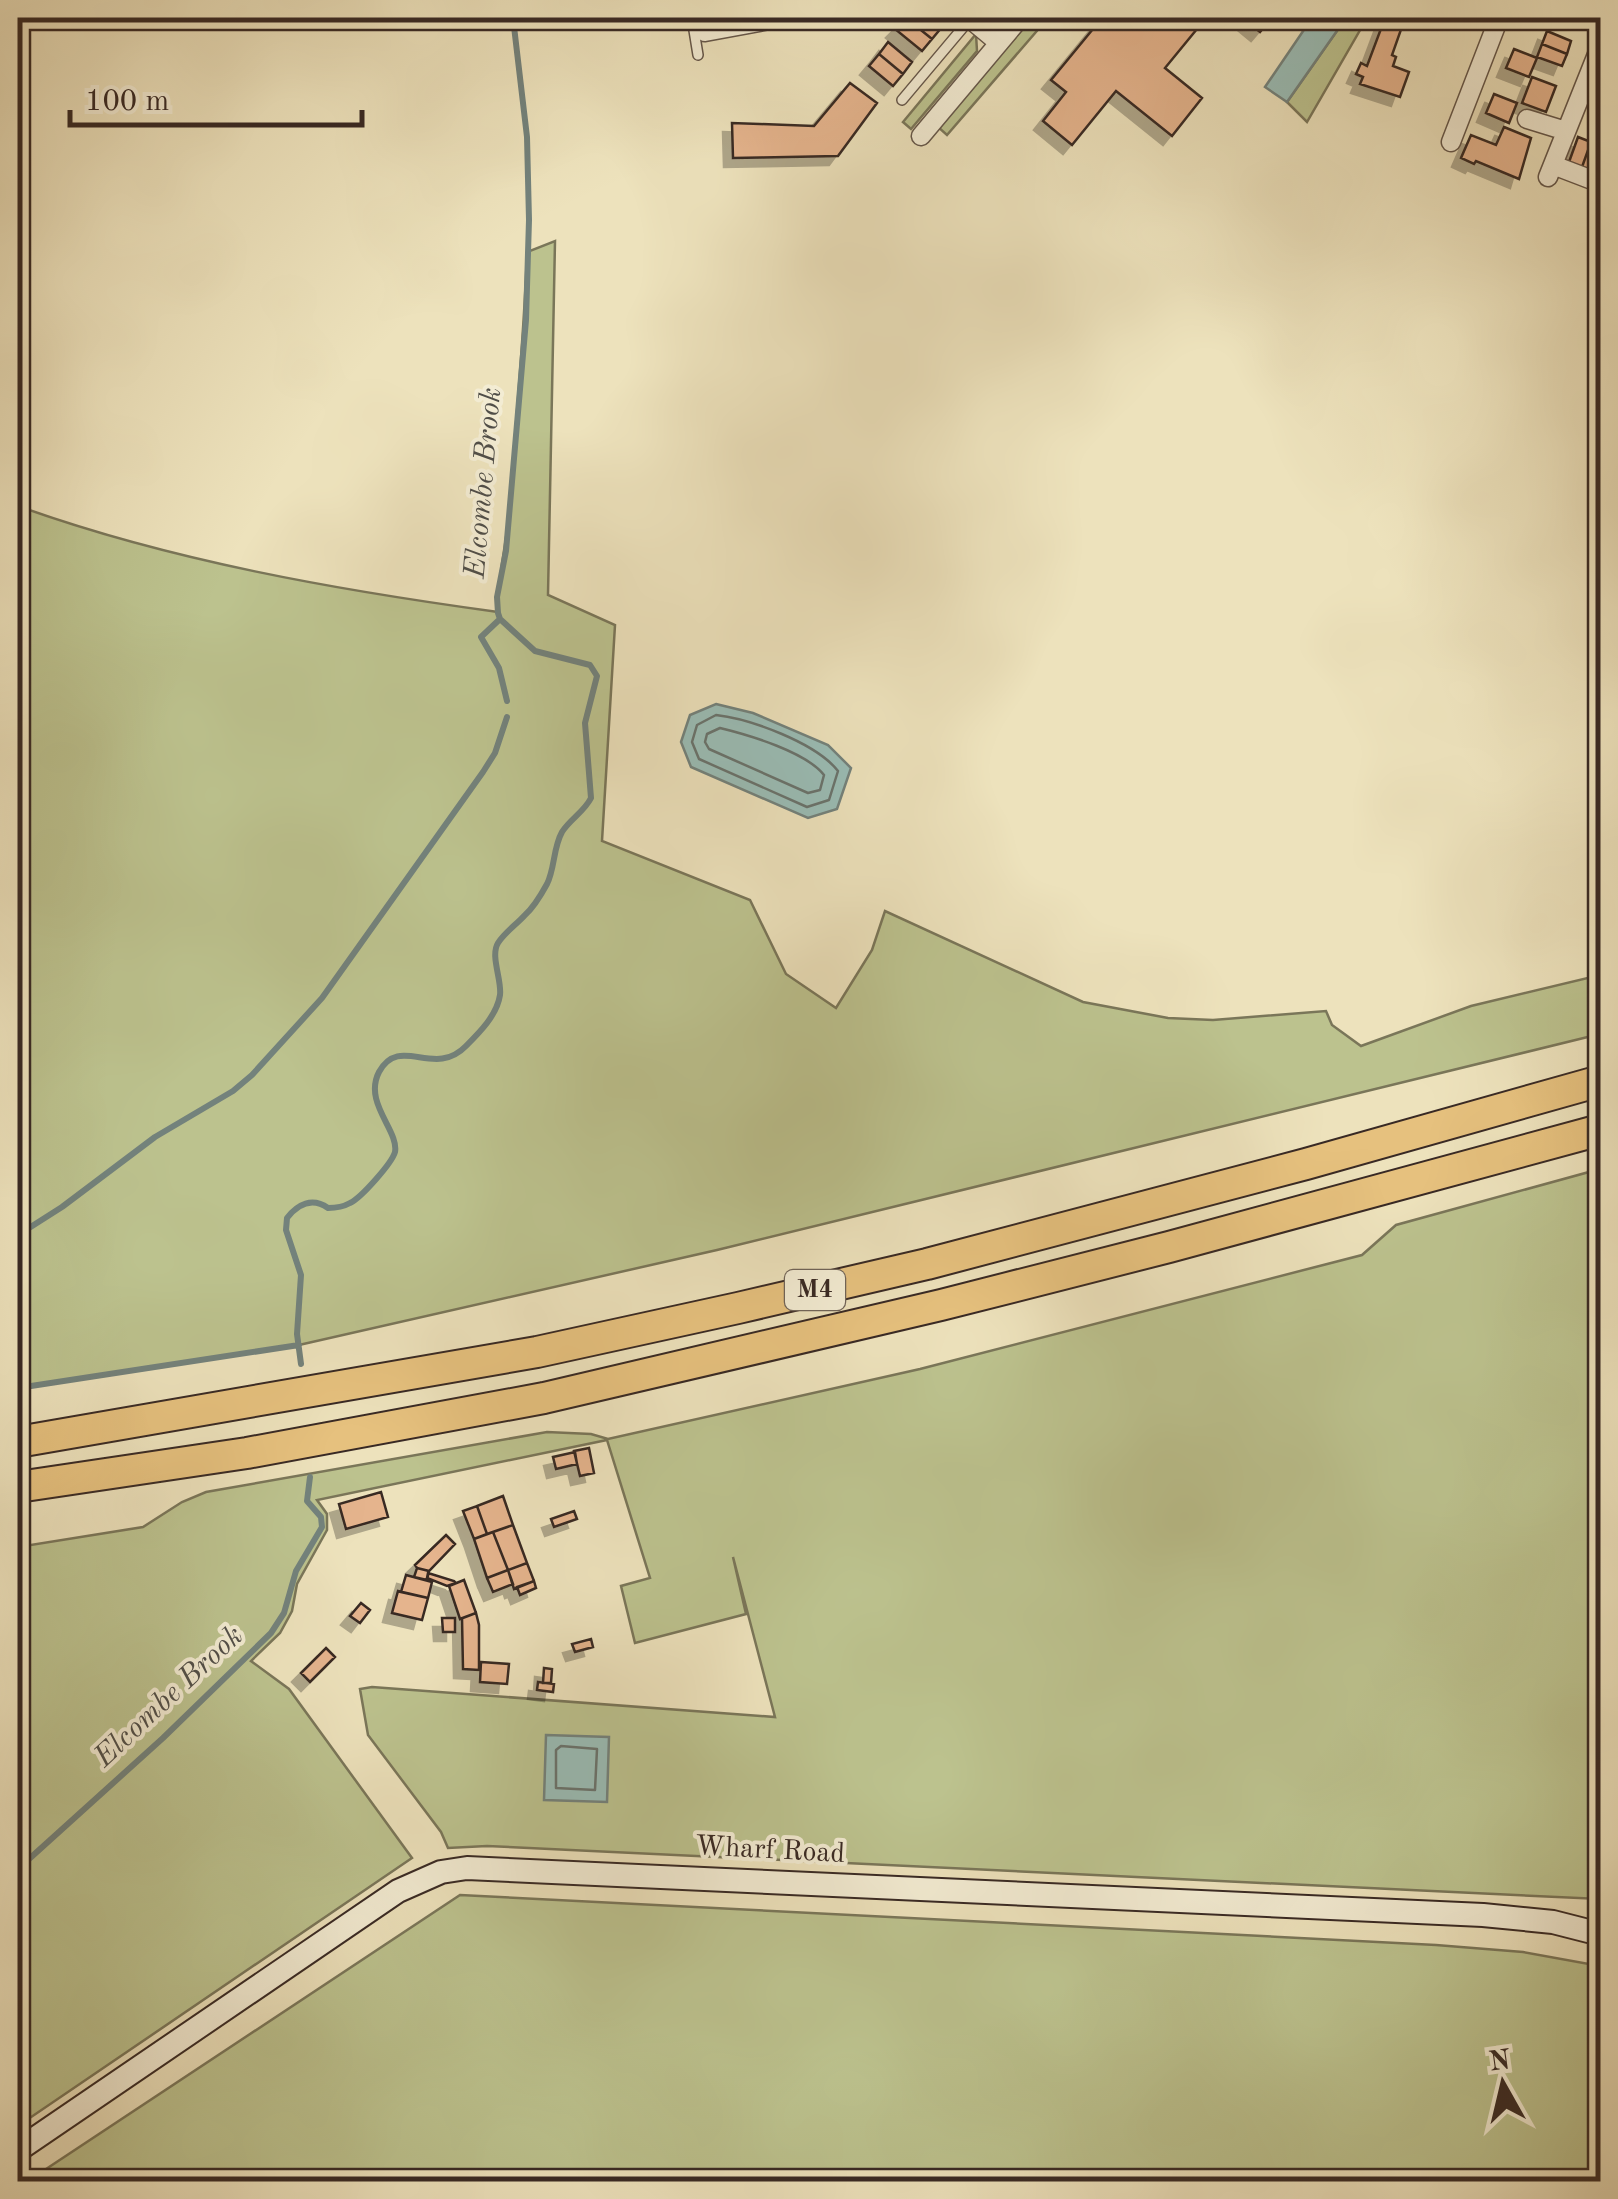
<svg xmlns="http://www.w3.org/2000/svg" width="1618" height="2199" viewBox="0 0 1618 2199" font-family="'Old Standard TT',serif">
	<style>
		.green { fill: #bcc28e; stroke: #7a7659; stroke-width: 2.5 }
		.water { fill: #9abdb6; stroke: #73827c; stroke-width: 2.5 }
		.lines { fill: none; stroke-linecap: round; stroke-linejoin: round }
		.shore { stroke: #69736d; stroke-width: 2.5 }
		.stream { stroke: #73827c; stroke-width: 6 }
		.building { fill: #e5b48d; stroke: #382924; stroke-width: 2.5; filter: url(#shadow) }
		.service-casing { stroke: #65574a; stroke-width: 12 }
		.minor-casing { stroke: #65574a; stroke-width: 21 }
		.secondary-casing { stroke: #382924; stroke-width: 26 }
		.motorway-casing { stroke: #382924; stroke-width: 34 }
		.service { stroke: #f3ecd3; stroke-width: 9 }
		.minor { stroke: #f3ecd3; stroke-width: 18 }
		.secondary { stroke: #f3ecd3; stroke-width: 22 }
		.motorway { stroke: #e6c17e; stroke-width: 30 }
		.labels { text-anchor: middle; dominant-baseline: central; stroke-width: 8; stroke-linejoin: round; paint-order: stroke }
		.shield { fill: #f3ecd3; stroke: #706458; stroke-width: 2.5 }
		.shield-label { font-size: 25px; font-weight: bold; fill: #382924 }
		.street-label { font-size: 28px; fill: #382924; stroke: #f3ecd3 }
		.water-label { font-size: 30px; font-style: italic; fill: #504e48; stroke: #f3ecd3 }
	</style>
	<defs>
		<filter id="shadow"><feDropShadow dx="-9" dy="9" stdDeviation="0" flood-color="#0004"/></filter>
	</defs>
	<rect width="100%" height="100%" fill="#ede2bc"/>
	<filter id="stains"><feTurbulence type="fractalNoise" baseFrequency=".002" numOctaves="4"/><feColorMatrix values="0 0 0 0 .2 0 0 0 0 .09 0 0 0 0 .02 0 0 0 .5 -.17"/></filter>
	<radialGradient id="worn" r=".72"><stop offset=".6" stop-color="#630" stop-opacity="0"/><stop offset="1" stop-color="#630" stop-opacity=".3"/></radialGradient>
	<!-- green -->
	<path class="green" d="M 1032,18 L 1048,18 L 947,135 L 938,127 Z
		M 1346,18 L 1367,18 L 1307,122 L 1287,102 Z
		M 976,34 L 977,51 L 911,129 L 903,122 Z
		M 555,241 L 548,595 L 615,625 L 602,841 L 750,900 L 786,974 L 836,1008 L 872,950 L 885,911 L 1083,1002 L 1168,1018 L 1213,1020 L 1326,1011 L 1332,1025 L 1361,1046 L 1471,1006 L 1600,975 L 1600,1034 L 717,1250 L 299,1345 L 18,1388 L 18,506 C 171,561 337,590 498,612 C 497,582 505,552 508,521 C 515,431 524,342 527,252 Z
		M 1600,1169 L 1600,1899 L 487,1846 L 448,1848 L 441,1832 L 368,1735 L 360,1689 L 372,1687 L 775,1717 L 733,1557 L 746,1614 L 635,1643 L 621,1586 L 650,1578 L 607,1440 L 317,1500 L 327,1514 L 327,1530 L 297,1584 L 292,1611 L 280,1633 L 251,1661 L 289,1689 L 412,1858 L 18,2126 L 18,1547 L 143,1527 L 182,1502 L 206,1492 L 547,1432 L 591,1434 L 608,1439 L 920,1369 L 1362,1255 L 1396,1225 Z
		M 460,1895 L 1436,1945 L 1523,1952 L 1600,1966 L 1600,2181 L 28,2181 Z"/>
	<!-- water -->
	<path class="water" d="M 1312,18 L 1346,18 L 1287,102 L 1265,87 Z
		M 716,704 L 753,713 L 828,745 L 851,768 L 837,809 L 808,818 L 691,767 L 681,742 L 690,715 Z
		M 546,1735 L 609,1737 L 607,1802 L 544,1800 Z"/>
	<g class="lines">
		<!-- shore -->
		<path class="shore" d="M 716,715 C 751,719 816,743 838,771 L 829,800 L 807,807 L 699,759 L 692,742 L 697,725 Z
			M 720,728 C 749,735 806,752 824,775 L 820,790 L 808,793 L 709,749 L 705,742 L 707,734 Z
			M 561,1746 L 597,1749 L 595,1790 L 556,1788 L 556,1750 Z"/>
		<!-- stream -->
		<path class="stream" d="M 500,619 L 481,637 L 499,668 L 507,701
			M 18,1235 L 62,1207 L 155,1137 L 233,1091 L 252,1075 L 322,998 L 483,772 L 495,753 L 507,717
			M 301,1364 L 297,1334 L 301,1275 L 286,1230 L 287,1218 C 298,1204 312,1197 328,1208 C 336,1208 343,1207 350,1203 C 361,1198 392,1163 395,1152 C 399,1130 363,1103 379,1072 C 400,1034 434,1079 466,1046 C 480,1032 497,1015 500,995 C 502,980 490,956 498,943 C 505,932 517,924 525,915 C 534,907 541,895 547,884 C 555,868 553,848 562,832 C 570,819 584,812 591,798 L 585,723 L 597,676 L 590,665 L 535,651 L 500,619 L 498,613 L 497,597 L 506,551 L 526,320 L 529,220 L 527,137 L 513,18
			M 18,1388 L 299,1345
			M 18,1869 L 163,1738 L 271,1633 L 284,1613 L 296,1571 L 322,1527 L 321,1517 L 307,1501 L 310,1477"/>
	</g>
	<!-- building -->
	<path class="building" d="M 906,18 L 932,39 L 922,51 L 895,29 Z
		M 906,18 L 930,18 L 942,27 L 932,39 Z
		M 1102,18 L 1206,18 L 1165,68 L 1202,98 L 1172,136 L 1116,91 L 1072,145 L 1043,121 L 1066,92 L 1051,80 Z
		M 1243,18 L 1272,18 L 1260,32 Z
		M 1385,18 L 1412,18 L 1411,20 L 1405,18 L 1392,55 L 1396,57 L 1393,66 L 1409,72 L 1400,97 L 1360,84 L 1363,77 L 1356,74 L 1361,63 L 1367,66 Z
		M 1547,31 L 1571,41 L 1567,54 L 1542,44 Z
		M 888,42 L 912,62 L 903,74 L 879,54 Z
		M 1542,44 L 1567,54 L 1562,66 L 1537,57 Z
		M 1514,49 L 1537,58 L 1529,77 L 1506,68 Z
		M 879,54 L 903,74 L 893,86 L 869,66 Z
		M 1532,77 L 1556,86 L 1546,112 L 1522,103 Z
		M 850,83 L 877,103 L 838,156 L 733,158 L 732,123 L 814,126 Z
		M 1494,94 L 1517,103 L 1509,123 L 1486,113 Z
		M 1504,127 L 1531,138 L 1519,179 L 1476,161 L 1474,164 L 1461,158 L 1471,135 L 1496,145 Z
		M 1578,137 L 1591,142 L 1582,167 L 1569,162 Z
		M 1591,142 L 1600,146 L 1594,172 L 1582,167 Z
		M 589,1448 L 594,1473 L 580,1476 L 574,1451 Z
		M 575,1452 L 577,1464 L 556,1469 L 553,1457 Z
		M 381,1492 L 388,1517 L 346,1529 L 339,1504 Z
		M 503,1496 L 513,1525 L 487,1534 L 477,1506 Z
		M 477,1506 L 487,1534 L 474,1539 L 463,1511 Z
		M 574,1511 L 577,1519 L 554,1527 L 551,1519 Z
		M 513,1525 L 527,1563 L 508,1570 L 493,1532 Z
		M 493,1532 L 508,1570 L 487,1578 L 474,1539 Z
		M 446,1535 L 455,1544 L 429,1571 L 417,1568 L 415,1565 Z
		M 527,1563 L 534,1581 L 514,1589 L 508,1570 Z
		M 417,1568 L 429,1571 L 427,1580 L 414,1577 Z
		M 508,1570 L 513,1584 L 493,1592 L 487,1578 Z
		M 428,1573 L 454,1581 L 456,1583 L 447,1586 L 427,1578 Z
		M 406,1575 L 432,1582 L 428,1598 L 401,1592 Z
		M 464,1580 L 476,1613 L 460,1619 L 449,1586 Z
		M 534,1581 L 536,1588 L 520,1595 L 517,1587 Z
		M 398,1591 L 428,1598 L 422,1620 L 392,1613 Z
		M 361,1603 L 370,1610 L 360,1623 L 350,1616 Z
		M 476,1613 L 479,1625 L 479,1670 L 463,1669 L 462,1618 Z
		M 442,1618 L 455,1618 L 455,1632 L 443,1632 Z
		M 591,1639 L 593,1647 L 575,1652 L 572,1644 Z
		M 326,1648 L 335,1657 L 310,1682 L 301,1673 Z
		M 481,1662 L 509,1664 L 507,1684 L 480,1682 Z
		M 544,1668 L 552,1669 L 551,1683 L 543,1683 Z
		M 538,1682 L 554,1684 L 553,1692 L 537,1690 Z"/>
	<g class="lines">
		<!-- service casing -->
		<g class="service-casing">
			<path id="service" d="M 692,18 L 698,55
				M 902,100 L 971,18"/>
		</g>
		<!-- minor casing -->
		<g class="minor-casing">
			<path id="minor" d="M 969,18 L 999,43
				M 1591,18 L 1600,21
				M 705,32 L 780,18
				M 1527,119 L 1566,131
				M 921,136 L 1020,18
				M 1451,142 L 1499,18
				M 1553,165 L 1600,183
				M 1548,177 L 1600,47"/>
		</g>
		<!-- secondary casing -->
		<g class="secondary-casing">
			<path id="secondary" d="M 18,2150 L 398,1891 L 441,1872 L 467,1868 L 1483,1915 L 1553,1922 L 1600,1934"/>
		</g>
		<!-- motorway casing -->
		<g class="motorway-casing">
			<path id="motorway" d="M 18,1442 L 537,1352 L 738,1308 L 927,1264 L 1306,1164 L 1600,1081
				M 18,1487 L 247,1453 L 544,1398 L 941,1305 L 1169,1247 L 1600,1130"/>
		</g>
		<!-- service -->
		<use href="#service" class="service"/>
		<!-- minor -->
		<use href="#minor" class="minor"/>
		<!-- secondary -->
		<use href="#secondary" class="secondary"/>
		<!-- motorway -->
		<use href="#motorway" class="motorway"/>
	</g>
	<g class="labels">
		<!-- shield labels -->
		<rect class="shield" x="785" y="1270" width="60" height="40" rx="8"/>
		<g class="shield-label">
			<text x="815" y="1290">M4</text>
		</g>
		<!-- street labels -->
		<g class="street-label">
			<text transform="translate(770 1851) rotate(3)">Wharf Road</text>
		</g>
		<!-- water labels -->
		<g class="water-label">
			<text transform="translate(484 483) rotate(-85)">Elcombe Brook</text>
			<text transform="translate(169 1697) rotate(-43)">Elcombe Brook</text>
		</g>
	</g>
	<!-- margin -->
	<rect width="1618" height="2199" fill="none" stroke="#ede2bc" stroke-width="60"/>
	<rect x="20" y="20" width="1578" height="2159" fill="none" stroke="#382924" stroke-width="5"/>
	<rect x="30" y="30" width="1558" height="2139" fill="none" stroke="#382924" stroke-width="2.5"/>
	<!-- north arrow -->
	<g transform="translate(1503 2084) rotate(352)" stroke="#f3ecd3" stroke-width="8" paint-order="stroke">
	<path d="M0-8L18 38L0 25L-18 38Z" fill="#382924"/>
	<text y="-15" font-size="28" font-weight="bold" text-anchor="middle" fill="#382924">N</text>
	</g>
	<!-- scale -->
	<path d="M70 110v15h292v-15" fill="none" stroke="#382924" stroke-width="5"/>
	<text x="85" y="110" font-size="30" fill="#382924" stroke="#f3ecd3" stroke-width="8" paint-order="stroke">100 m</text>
	<rect width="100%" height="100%" filter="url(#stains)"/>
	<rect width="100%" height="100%" fill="url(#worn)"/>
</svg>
